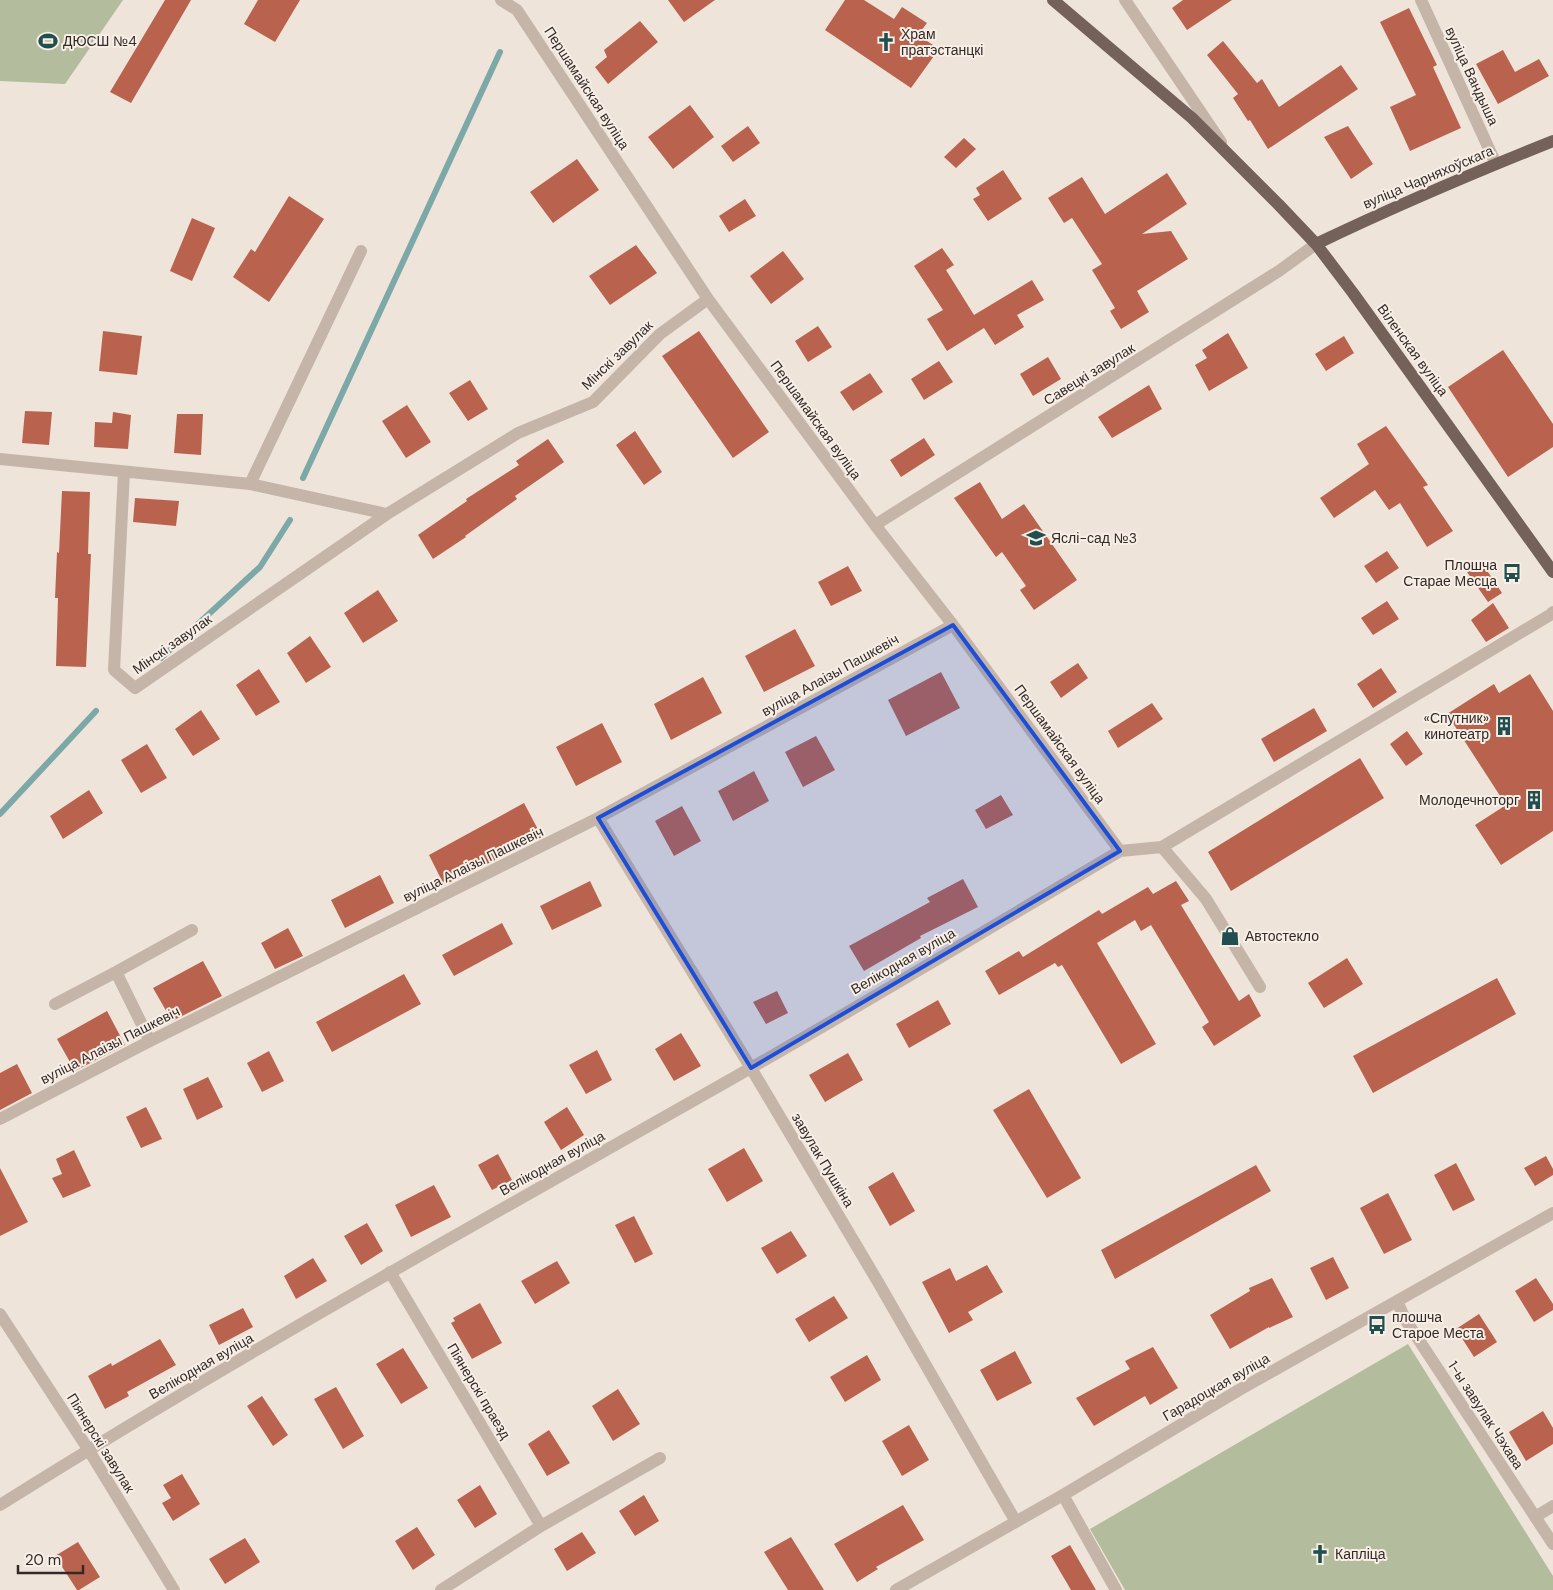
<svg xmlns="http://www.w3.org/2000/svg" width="1553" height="1590" viewBox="0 0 1553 1590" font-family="'DM Sans',sans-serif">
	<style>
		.green { fill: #b3bc9c }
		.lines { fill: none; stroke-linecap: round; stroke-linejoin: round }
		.stream { stroke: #7ca8a8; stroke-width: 6 }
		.building { fill: #b9634e }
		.minor { stroke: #c5b4a8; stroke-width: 12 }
		.major { stroke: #73615a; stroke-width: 12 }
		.marked { fill: #1d4ed8; fill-opacity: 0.2; stroke: #1d4ed8; stroke-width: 4; stroke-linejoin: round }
		.labels { text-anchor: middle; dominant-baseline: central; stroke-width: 4; stroke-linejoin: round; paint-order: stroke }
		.poi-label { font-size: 14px; fill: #332a27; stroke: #f7eee6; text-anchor: start }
		.street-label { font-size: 14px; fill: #332a27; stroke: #f7eee6 }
	</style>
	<rect width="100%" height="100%" fill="#eee4da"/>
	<!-- green -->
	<path class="green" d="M 0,0 L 123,0 L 65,84 L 0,81 Z
		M 1408,1344 L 1553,1576 L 1553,1590 L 1125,1590 L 1090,1529 Z"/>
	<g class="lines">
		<!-- stream -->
		<path class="stream" d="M 303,478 L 500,52
			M 161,658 L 260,567 L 290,520
			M 0,814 L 96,711"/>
	</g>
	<!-- building -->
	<path class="building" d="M 165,0 L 191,0 L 131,103 L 110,92 Z
		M 258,0 L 300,0 L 275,42 L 244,24 Z
		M 668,0 L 715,0 L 684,22 Z
		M 845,0 L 864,0 L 894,19 L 902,7 L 927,23 L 918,35 L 939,49 L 911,88 L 825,30 Z
		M 1183,0 L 1232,0 L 1187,30 L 1172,8 Z
		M 1409,8 L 1437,65 L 1433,67 L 1461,128 L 1410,151 L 1390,107 L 1416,95 L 1380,22 Z
		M 640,21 L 658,42 L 608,84 L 595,67 L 607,57 L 604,50 Z
		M 1223,41 L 1257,83 L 1262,79 L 1279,107 L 1341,65 L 1358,89 L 1268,149 L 1250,120 L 1248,121 L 1233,98 L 1238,94 L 1207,55 Z
		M 1503,50 L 1515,72 L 1539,59 L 1549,76 L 1498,104 L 1476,64 Z
		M 690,105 L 714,137 L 673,169 L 648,137 Z
		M 748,126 L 760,143 L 733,162 L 721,146 Z
		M 1348,126 L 1373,164 L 1351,179 L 1324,137 Z
		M 964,138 L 976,149 L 956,168 L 944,157 Z
		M 577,159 L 599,190 L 553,223 L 530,192 Z
		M 1003,170 L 1022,199 L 988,221 L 973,199 L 980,195 L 976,188 Z
		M 1167,173 L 1187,204 L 1142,234 L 1171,231 L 1188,259 L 1137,291 L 1149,312 L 1121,329 L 1110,311 L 1115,308 L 1092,270 L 1102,264 L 1072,218 L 1064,223 L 1048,198 L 1082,177 L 1105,214 Z
		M 289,196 L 324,219 L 269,302 L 233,277 L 251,249 L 255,252 Z
		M 745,199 L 756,216 L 729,232 L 719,216 Z
		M 192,218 L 215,228 L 192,281 L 170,271 Z
		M 636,245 L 657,273 L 610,305 L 589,276 Z
		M 942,248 L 954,265 L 946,270 L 974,315 L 1032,280 L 1044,300 L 1017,315 L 1024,327 L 995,345 L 984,328 L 947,351 L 927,319 L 943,310 L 914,266 Z
		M 783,251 L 804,279 L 771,304 L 750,276 Z
		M 818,326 L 832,347 L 808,362 L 795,341 Z
		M 103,331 L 142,336 L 137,375 L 99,371 Z
		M 699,331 L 769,432 L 733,458 L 662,356 Z
		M 1228,333 L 1248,368 L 1209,391 L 1195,365 L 1207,358 L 1202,350 Z
		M 1344,336 L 1354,353 L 1326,371 L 1315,354 Z
		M 1503,350 L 1553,424 L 1553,447 L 1508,477 L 1448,387 Z
		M 1048,357 L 1061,379 L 1033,396 L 1020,374 Z
		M 939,361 L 953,382 L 924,400 L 911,379 Z
		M 870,373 L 883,392 L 853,411 L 840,392 Z
		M 470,380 L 488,409 L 468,421 L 449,393 Z
		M 1149,385 L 1162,409 L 1112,438 L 1098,417 Z
		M 407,405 L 431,442 L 406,458 L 382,421 Z
		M 25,411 L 52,412 L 49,445 L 22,443 Z
		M 113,412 L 131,415 L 128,449 L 94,447 L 95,422 L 112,423 Z
		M 177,414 L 203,414 L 201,455 L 174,453 Z
		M 1386,426 L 1428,485 L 1423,487 L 1453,531 L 1427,547 L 1400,503 L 1389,510 L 1375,490 L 1334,518 L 1320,498 L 1369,464 L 1357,444 Z
		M 635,431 L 662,472 L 644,485 L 616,445 Z
		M 924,438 L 935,455 L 901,477 L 890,460 Z
		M 548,439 L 564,462 L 515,496 L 517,499 L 465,536 L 466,537 L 433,559 L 418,535 L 467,501 L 466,499 L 519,465 L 516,461 Z
		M 980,482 L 1002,519 L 1024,504 L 1077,580 L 1034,610 L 1020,590 L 1026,586 L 1002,552 L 996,557 L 954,498 Z
		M 62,491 L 90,492 L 88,554 L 91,554 L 86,667 L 56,666 L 58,598 L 55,598 L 57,552 L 59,553 Z
		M 135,498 L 179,501 L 176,526 L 133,522 Z
		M 1387,551 L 1399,568 L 1376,583 L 1364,566 Z
		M 1482,563 L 1502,593 L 1488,602 L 1467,572 Z
		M 848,566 L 862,591 L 831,606 L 818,582 Z
		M 378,590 L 398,621 L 363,643 L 344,613 Z
		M 1387,601 L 1399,619 L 1373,635 L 1361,618 Z
		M 1493,603 L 1509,628 L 1486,642 L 1471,620 Z
		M 795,629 L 815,666 L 764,692 L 745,656 Z
		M 310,636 L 331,667 L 306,683 L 287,653 Z
		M 1078,663 L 1088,678 L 1061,698 L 1050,682 Z
		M 1381,668 L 1397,692 L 1373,708 L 1357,684 Z
		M 259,669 L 280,702 L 256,716 L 236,685 Z
		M 941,672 L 960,708 L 906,736 L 888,700 Z
		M 1530,674 L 1553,711 L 1553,831 L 1501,865 L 1475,825 L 1506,805 L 1447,714 L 1494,684 L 1499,693 Z
		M 703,677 L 722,713 L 671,740 L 654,704 Z
		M 1152,703 L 1163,719 L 1118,748 L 1108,731 Z
		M 1314,708 L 1327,731 L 1274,762 L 1261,739 Z
		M 201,710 L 220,739 L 193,756 L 175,729 Z
		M 602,723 L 622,762 L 576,786 L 556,747 Z
		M 1407,731 L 1423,754 L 1406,766 L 1390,744 Z
		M 816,736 L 835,770 L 803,787 L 785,752 Z
		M 147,744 L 167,778 L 141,793 L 121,760 Z
		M 1360,758 L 1384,798 L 1231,891 L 1208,852 Z
		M 754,771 L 769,801 L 733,821 L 718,791 Z
		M 89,790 L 103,813 L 63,839 L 50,816 Z
		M 1001,795 L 1013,815 L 986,829 L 975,810 Z
		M 524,803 L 542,837 L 444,885 L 429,855 Z
		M 682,806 L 701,841 L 674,856 L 655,821 Z
		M 380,875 L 394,903 L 345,928 L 331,900 Z
		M 963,879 L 978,907 L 920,936 L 921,938 L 864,971 L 849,946 L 930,902 L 927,898 Z
		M 590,881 L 602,906 L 552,930 L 540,906 Z
		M 1176,881 L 1189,901 L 1181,905 L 1239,1001 L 1249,994 L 1261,1016 L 1214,1046 L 1202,1027 L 1209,1022 L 1151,925 L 1141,931 L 1135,920 L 1097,943 L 1156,1044 L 1121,1064 L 1062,965 L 1058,967 L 1055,963 L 999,995 L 985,971 L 1019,951 L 1023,957 L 1099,910 L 1102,914 L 1148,887 L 1153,894 Z
		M 502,923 L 513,944 L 454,976 L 442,955 Z
		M 288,928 L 303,956 L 275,969 L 261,943 Z
		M 1347,958 L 1363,984 L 1324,1008 L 1308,983 Z
		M 203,961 L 222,996 L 172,1021 L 153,988 Z
		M 404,974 L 421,1004 L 332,1052 L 316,1022 Z
		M 1497,978 L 1516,1014 L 1373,1093 L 1353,1056 Z
		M 777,991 L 788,1013 L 766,1024 L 753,1002 Z
		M 938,1000 L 951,1024 L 909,1048 L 896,1024 Z
		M 107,1011 L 125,1045 L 75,1071 L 57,1039 Z
		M 681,1033 L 701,1066 L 674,1081 L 655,1049 Z
		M 597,1050 L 612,1080 L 586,1094 L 569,1065 Z
		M 269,1051 L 284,1081 L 262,1092 L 247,1063 Z
		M 848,1053 L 863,1080 L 825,1102 L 809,1075 Z
		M 17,1064 L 32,1093 L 0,1110 L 0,1073 Z
		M 208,1077 L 223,1107 L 197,1120 L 183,1089 Z
		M 1029,1089 L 1081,1178 L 1047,1198 L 993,1110 Z
		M 146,1107 L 162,1139 L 141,1148 L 126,1117 Z
		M 567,1107 L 584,1135 L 561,1150 L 544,1122 Z
		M 744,1148 L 763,1181 L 727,1202 L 708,1169 Z
		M 74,1150 L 91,1186 L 63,1198 L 52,1178 L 62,1174 L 56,1159 Z
		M 498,1154 L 512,1180 L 492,1190 L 478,1165 Z
		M 1546,1156 L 1553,1169 L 1553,1175 L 1535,1186 L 1524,1168 Z
		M 1456,1163 L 1475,1200 L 1453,1211 L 1434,1175 Z
		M 1256,1165 L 1271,1191 L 1115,1279 L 1101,1250 Z
		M 0,1168 L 28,1222 L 0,1236 Z
		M 893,1172 L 915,1211 L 890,1226 L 868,1187 Z
		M 434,1185 L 451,1217 L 411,1237 L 395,1205 Z
		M 1388,1193 L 1412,1240 L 1384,1254 L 1360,1208 Z
		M 634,1216 L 653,1254 L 635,1263 L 615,1225 Z
		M 367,1223 L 383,1251 L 361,1265 L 344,1236 Z
		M 791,1231 L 807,1256 L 777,1274 L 761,1248 Z
		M 1333,1257 L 1349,1288 L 1326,1300 L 1310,1268 Z
		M 313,1258 L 327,1281 L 296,1299 L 284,1276 Z
		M 557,1261 L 570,1283 L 535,1304 L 521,1281 Z
		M 987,1265 L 1003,1292 L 968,1312 L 973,1320 L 949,1333 L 922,1282 L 950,1268 L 956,1281 Z
		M 1272,1278 L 1293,1317 L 1269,1328 L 1269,1327 L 1230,1349 L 1210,1315 L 1250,1291 L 1249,1288 Z
		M 1536,1278 L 1553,1304 L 1553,1310 L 1534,1322 L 1515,1291 Z
		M 834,1296 L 848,1318 L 809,1342 L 795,1319 Z
		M 480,1303 L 502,1343 L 472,1359 L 451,1323 L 455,1321 L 453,1318 Z
		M 243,1308 L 253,1327 L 219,1345 L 209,1325 Z
		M 1479,1314 L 1497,1342 L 1474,1357 L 1456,1329 Z
		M 160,1339 L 176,1365 L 127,1392 L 129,1396 L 105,1409 L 88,1376 L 111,1363 L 112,1366 Z
		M 1153,1347 L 1178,1388 L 1150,1405 L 1145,1396 L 1094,1426 L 1076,1398 L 1130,1369 L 1125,1361 Z
		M 403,1348 L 428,1388 L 401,1404 L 376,1364 Z
		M 1015,1351 L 1032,1383 L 997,1401 L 980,1370 Z
		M 867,1355 L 881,1380 L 845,1402 L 830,1377 Z
		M 336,1387 L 364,1436 L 343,1449 L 314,1399 Z
		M 618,1389 L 640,1424 L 613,1441 L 592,1406 Z
		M 262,1396 L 288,1435 L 273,1446 L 247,1406 Z
		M 1543,1411 L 1553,1428 L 1553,1444 L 1526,1461 L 1509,1432 Z
		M 909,1425 L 929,1460 L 902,1476 L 882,1441 Z
		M 549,1430 L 570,1463 L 547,1476 L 528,1444 Z
		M 182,1474 L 200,1504 L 173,1521 L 162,1503 L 171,1498 L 163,1485 Z
		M 480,1485 L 497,1514 L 475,1528 L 457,1500 Z
		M 644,1495 L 659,1521 L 635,1536 L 619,1511 Z
		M 903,1505 L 924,1540 L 876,1567 L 878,1569 L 857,1582 L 834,1544 Z
		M 417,1527 L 435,1555 L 413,1570 L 395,1541 Z
		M 582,1532 L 596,1553 L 567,1571 L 554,1549 Z
		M 791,1537 L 824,1590 L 788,1590 L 764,1552 Z
		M 245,1538 L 260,1562 L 225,1584 L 209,1559 Z
		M 78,1542 L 100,1577 L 79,1590 L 77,1590 L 55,1556 Z
		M 1070,1545 L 1096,1590 L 1071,1590 L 1051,1556 Z"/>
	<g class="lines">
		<!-- minor -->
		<path class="minor" d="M 501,0 L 517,10 L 708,299 L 875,525 L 953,625 L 1120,851
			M 1125,0 L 1221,142
			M 1421,0 L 1496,164
			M 0,459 L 250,484 L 387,514 L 518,433 L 593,402 L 660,334 L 708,299
			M 124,472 L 114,670 L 135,688 L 387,514
			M 250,484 L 361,251
			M 875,525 L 1279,271 L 1316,244
			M 598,818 L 751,1068 L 878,1282 L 1016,1522
			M 1162,847 L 1206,899 L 1260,987
			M 116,972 L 192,930
			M 55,1004 L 116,972 L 150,1041
			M 0,1119 L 150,1041 L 598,818 L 953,625
			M 390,1272 L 541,1526
			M 1397,1301 L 1405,1319 L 1553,1544
			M 0,1314 L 88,1449 L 174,1590
			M 1063,1495 L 1116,1590
			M 0,1505 C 245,1351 498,1212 749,1069 C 874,998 996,924 1120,851 L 1162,847 L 1550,615 L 1553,612
			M 1535,1517 L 1553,1506
			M 441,1590 L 541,1526 L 660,1458
			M 896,1590 L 1063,1495 L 1239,1390 L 1553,1213"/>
		<!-- major -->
		<path class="major" d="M 1053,0 L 1192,118 L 1279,205 L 1316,244 L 1353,293 L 1553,572
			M 1316,244 C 1393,207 1473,173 1553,141"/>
	</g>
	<!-- marked area -->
	<path class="marked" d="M 953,625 L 1120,851 L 751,1068 L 598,818 Z"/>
	<!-- icons -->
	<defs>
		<g id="stadium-bare" transform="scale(1.5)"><path d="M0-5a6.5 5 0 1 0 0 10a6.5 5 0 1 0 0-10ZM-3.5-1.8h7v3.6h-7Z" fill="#214f50" stroke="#f7eee6" stroke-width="2.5" paint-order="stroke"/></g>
		<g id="church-bare" transform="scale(1.5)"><path d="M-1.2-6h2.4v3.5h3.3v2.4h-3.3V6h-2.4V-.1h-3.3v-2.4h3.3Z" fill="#214f50" stroke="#f7eee6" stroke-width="2.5" paint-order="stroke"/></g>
		<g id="school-bare" transform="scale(1.5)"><path d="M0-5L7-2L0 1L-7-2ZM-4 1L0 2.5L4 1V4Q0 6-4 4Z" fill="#214f50" stroke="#f7eee6" stroke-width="2.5" paint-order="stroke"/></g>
		<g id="bus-bare" transform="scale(1.5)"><path d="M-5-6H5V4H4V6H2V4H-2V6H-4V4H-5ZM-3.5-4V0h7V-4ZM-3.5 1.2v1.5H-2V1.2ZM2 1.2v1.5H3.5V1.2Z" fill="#214f50" stroke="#f7eee6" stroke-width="2.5" paint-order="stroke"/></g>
		<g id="building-bare" transform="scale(1.5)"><path d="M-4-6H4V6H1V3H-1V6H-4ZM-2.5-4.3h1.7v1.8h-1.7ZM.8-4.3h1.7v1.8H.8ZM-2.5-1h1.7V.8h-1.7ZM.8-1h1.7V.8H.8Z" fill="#214f50" stroke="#f7eee6" stroke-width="2.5" paint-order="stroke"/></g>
		<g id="shop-bare" transform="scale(1.5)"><path d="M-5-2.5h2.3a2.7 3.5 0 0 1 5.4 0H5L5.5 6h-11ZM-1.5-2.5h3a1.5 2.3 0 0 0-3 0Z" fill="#214f50" stroke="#f7eee6" stroke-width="2.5" paint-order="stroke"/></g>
	</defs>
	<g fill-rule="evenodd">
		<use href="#stadium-bare" x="48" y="41"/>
		<use href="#church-bare" x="886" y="42"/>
		<use href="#school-bare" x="1036" y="538"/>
		<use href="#bus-bare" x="1512" y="573"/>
		<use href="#building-bare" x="1504" y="726"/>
		<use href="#building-bare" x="1534" y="800"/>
		<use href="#shop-bare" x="1230" y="936"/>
		<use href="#bus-bare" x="1377" y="1325"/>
		<use href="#church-bare" x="1320" y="1554"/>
	</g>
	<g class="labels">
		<!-- poi labels -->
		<g class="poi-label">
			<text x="901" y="34">Храм<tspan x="901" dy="16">пратэстанцкі</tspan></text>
			<text x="63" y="41">ДЮСШ №4</text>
			<text x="1051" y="538">Яслі-сад №3</text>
			<text x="1497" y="565" text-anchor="end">Плошча<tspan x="1497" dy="16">Старае Месца</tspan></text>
			<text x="1489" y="718" text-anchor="end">«Спутник»<tspan x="1489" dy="16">кинотеатр</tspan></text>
			<text x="1519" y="800" text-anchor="end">Молодечноторг</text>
			<text x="1245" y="936">Автостекло</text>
			<text x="1392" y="1317">плошча<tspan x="1392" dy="16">Старое Места</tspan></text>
			<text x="1335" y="1554">Капліца</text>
		</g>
		<!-- street labels -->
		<g class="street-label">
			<text transform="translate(1472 76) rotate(65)">вуліца Вандыша</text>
			<text transform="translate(587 88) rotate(57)">Першамайская вуліца</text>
			<text transform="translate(1428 177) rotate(-23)">вуліца Чарняхоўскага</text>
			<text transform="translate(1413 350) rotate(54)">Віленская вуліца</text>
			<text transform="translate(617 355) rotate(-44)">Мінскі завулак</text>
			<text transform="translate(1089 374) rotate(-32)">Савецкі завулак</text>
			<text transform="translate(816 420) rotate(54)">Першамайская вуліца</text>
			<text transform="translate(172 644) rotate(-35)">Мінскі завулак</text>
			<text transform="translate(830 675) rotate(-29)">вуліца Алаізы Пашкевіч</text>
			<text transform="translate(1060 744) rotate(54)">Першамайская вуліца</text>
			<text transform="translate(473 864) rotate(-26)">вуліца Алаізы Пашкевіч</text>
			<text transform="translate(903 961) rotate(-30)">Велікодная вуліца</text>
			<text transform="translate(110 1045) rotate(-27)">вуліца Алаізы Пашкевіч</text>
			<text transform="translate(823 1160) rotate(59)">завулак Пушкіна</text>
			<text transform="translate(552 1163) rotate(-29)">Велікодная вуліца</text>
			<text transform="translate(201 1366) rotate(-30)">Велікодная вуліца</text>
			<text transform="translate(1216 1387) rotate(-30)">Гарадоцкая вуліца</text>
			<text transform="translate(479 1391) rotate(59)">Піянерскі праезд</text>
			<text transform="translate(1486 1415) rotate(57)">1-ы завулак Чэхава</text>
			<text transform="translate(101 1443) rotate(58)">Піянерскі завулак</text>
		</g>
	</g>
	<!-- scale -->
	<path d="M18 1565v8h65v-8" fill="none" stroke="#332a27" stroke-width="2.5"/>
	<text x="25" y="1565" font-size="15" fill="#332a27" stroke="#f7eee6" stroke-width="4" paint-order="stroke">20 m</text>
</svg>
